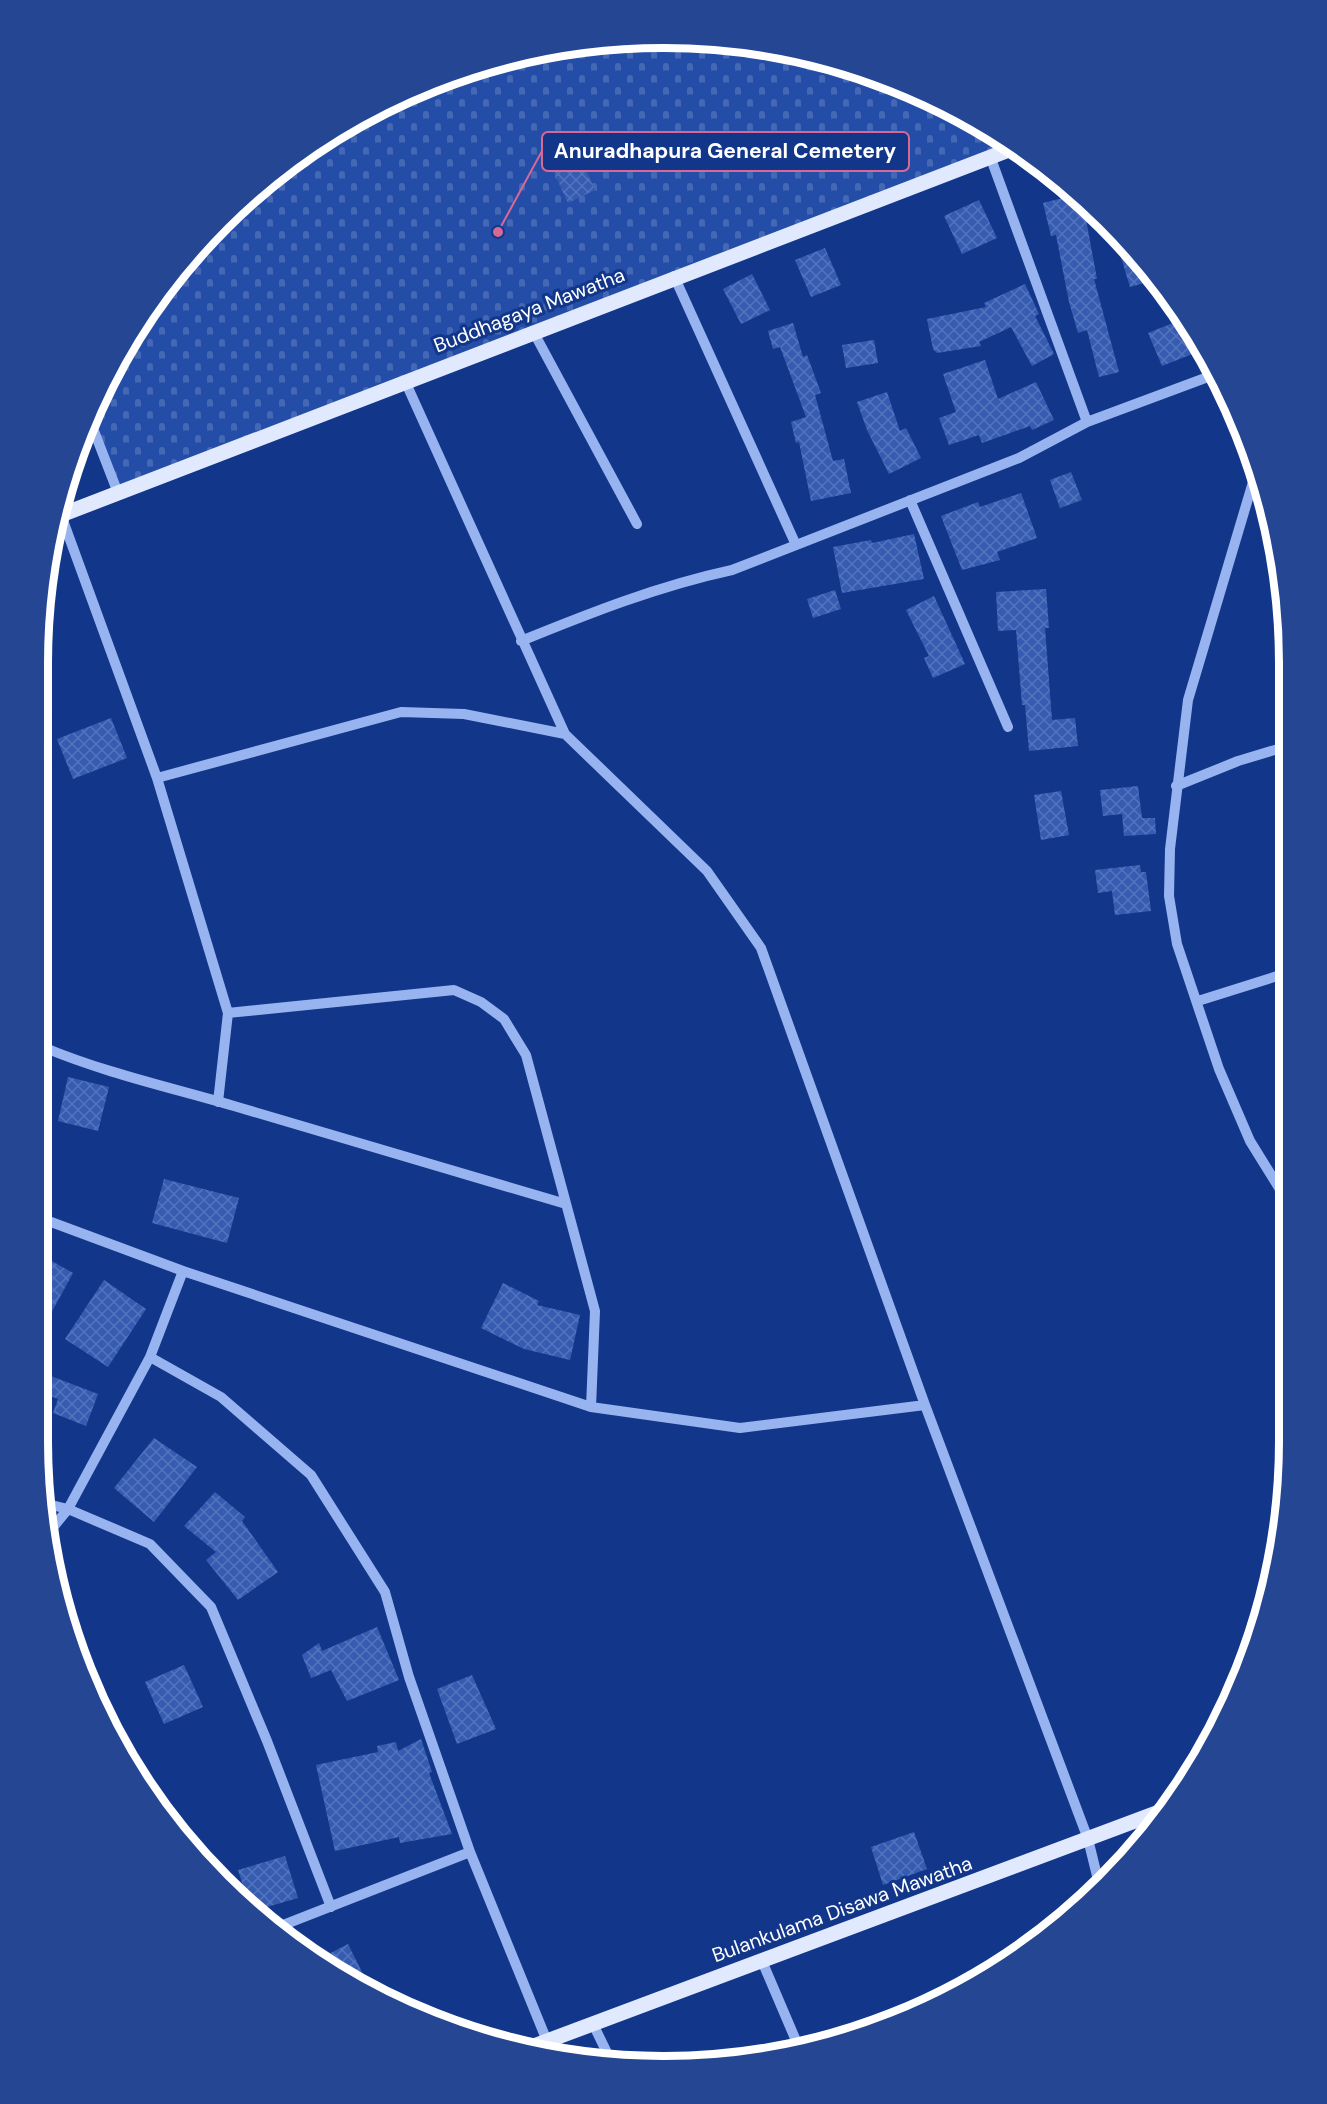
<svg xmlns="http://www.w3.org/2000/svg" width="1327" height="2104" font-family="'DM Sans',sans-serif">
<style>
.cemetery{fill:url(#cemetery-stones)}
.building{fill:url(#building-cross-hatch)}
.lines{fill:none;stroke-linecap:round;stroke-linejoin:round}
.minor{stroke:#98b4f0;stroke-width:10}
.major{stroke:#e1e9ff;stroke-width:15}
.labels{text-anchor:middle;stroke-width:6;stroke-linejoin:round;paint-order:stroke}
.street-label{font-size:20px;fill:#fff;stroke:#123689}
.rim{fill:none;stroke:#fff;stroke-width:8}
.leader{fill:none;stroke:#d76994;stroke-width:2}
.callout-dot{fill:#d76994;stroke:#123689;stroke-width:2}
.callout{fill:#123689;stroke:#d76994;stroke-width:2}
.callout-label{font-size:21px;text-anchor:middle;font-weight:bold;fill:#fff}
</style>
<defs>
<pattern id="cemetery-stones" width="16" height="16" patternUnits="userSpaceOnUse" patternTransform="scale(1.5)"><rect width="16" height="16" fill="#244da8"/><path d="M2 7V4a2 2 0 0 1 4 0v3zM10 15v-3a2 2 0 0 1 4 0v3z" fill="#4568b5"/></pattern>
<pattern id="building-cross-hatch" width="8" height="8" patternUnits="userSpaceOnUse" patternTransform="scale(1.5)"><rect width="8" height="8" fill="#365cb1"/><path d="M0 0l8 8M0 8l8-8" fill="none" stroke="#5474bd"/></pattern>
</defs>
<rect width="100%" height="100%" fill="#123689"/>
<path class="cemetery" d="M705,39L826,59L941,102L1014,148L118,493L89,418L167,282L251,193L351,121L463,71L582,43Z"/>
<path class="building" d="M573,142L595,190L568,203L546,155Z
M1074,195L1083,203L1097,279H1094L1119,372L1099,377L1087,330L1078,333L1069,302L1056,235L1051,236L1043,203Z
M979,200L997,238L962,254L944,216Z
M825,248L841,285L811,297L795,260Z
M1133,250L1155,280L1130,287L1120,254Z
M752,274L770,310L741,324L723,289Z
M1025,284L1039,314L1035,316L1054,354L1032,366L1011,327L979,342L981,346L937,353L933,349L927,319L986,307L984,303Z
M1183,319L1205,349L1162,366L1148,333Z
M793,323L803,357L807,355L821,393L815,395L833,461L844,459L851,493L811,501L799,442L796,443L791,422L806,417L780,347L773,349L768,331Z
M874,340L878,363L846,368L842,345Z
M985,360L998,399L1036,382L1054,420L1032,430L1030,426L982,443L979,435L949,445L939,418L956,412L943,374Z
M887,392L900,431L906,428L921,458L889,474L867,430L857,402Z
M1071,472L1082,500L1060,508L1050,480Z
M1021,493L1037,538L997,552L1000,560L962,570L941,516L978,502L980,507Z
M914,534L924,579L842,593L833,547L871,540L872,543Z
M1046,589L1049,628H1045L1052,720L1075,718L1078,746L1029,751L1025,705H1022L1016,630L998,631L996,592Z
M835,590L841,609L813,618L807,599Z
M934,596L965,664L933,678L924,658L929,656L906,610Z
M111,718L127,758L73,779L57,739Z
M1138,786L1142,818H1155L1156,834L1124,836L1122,814L1103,816L1100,790Z
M1061,791L1069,835L1041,840L1034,795Z
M1140,865L1141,872H1146L1151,911L1115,915L1112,891L1098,893L1095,870Z
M68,1077L109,1087L98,1131L58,1121Z
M164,1179L239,1198L227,1243L152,1223Z
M43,1256L73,1273L43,1328Z
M104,1280L146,1309L108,1367L65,1339Z
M503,1283L539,1301L537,1305L580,1315L570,1360L524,1349L481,1328Z
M43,1373L98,1394L86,1426L53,1413L58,1399L43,1393Z
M154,1438L197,1467L154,1522L114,1488Z
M215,1492L245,1517L242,1521L278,1572L238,1600L206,1560L216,1552L184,1526Z
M377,1627L399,1680L347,1701L331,1670L311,1678L302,1655L319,1643L322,1651Z
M184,1665L203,1707L164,1724L145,1682Z
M472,1675L496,1729L457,1744L437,1689Z
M421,1739L432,1772L429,1773L452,1834L400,1843L399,1837L335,1851L316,1765L378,1752L377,1746L396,1742L398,1751Z
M914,1832L927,1869L883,1885L871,1847Z
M285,1856L298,1898L253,1911L250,1908L238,1870Z
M348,1944L365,1978L353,1984L317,1960Z"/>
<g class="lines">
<path class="minor" d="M990,156L1087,422
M674,276L796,545
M533,331L637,524
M405,381L565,734L707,871L761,948L925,1405L1088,1839L1100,1888
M89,418L118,493
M1256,472L1188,700L1170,849L1169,896L1177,944L1219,1069L1250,1141L1286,1199
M910,500L1008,727
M61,515L157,778L228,1013L218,1102
M521,641C590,613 658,586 732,570L1019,458L1087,422L1216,374
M157,778L401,712L464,714L565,734
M1176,786L1238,761L1288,746
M1198,1001L1287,973
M228,1013L454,990L481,1002L504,1019L526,1055L595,1311L591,1407
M43,1047C105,1073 169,1087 234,1106C345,1139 455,1171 566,1204
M43,1219L183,1271L591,1407L740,1428L925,1405
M150,1357L221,1397L311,1475L385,1592L409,1677L470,1852L547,2041
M43,1503L68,1509L150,1544L211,1607L267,1741L331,1907
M46,1536L68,1509L150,1357L183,1271
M273,1929L470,1852
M762,1961L800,2050
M593,2024L612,2063"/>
<path class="major" d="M61,515L1014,148
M531,2047L1167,1809"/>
</g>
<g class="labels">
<g class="street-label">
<text transform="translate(529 310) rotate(-21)" y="7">Buddhagaya Mawatha</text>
<text transform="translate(842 1909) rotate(-20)" y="7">Bulankulama Disawa Mawatha</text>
</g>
</g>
<path d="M0 0H1327V2104H0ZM663 48H664A615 615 0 0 1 1279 663V1441A615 615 0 0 1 664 2056H663A615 615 0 0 1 48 1441V663A615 615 0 0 1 663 48Z" fill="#254692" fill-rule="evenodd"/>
<path class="rim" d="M663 48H664A615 615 0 0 1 1279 663V1441A615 615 0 0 1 664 2056H663A615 615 0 0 1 48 1441V663A615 615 0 0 1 663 48Z"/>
<path class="leader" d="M498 232L542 151"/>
<circle class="callout-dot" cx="498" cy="232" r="6"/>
<rect class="callout" x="542" y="132" width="367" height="39" rx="6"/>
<g class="callout-label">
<text x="725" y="158">Anuradhapura General Cemetery</text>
</g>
</svg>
